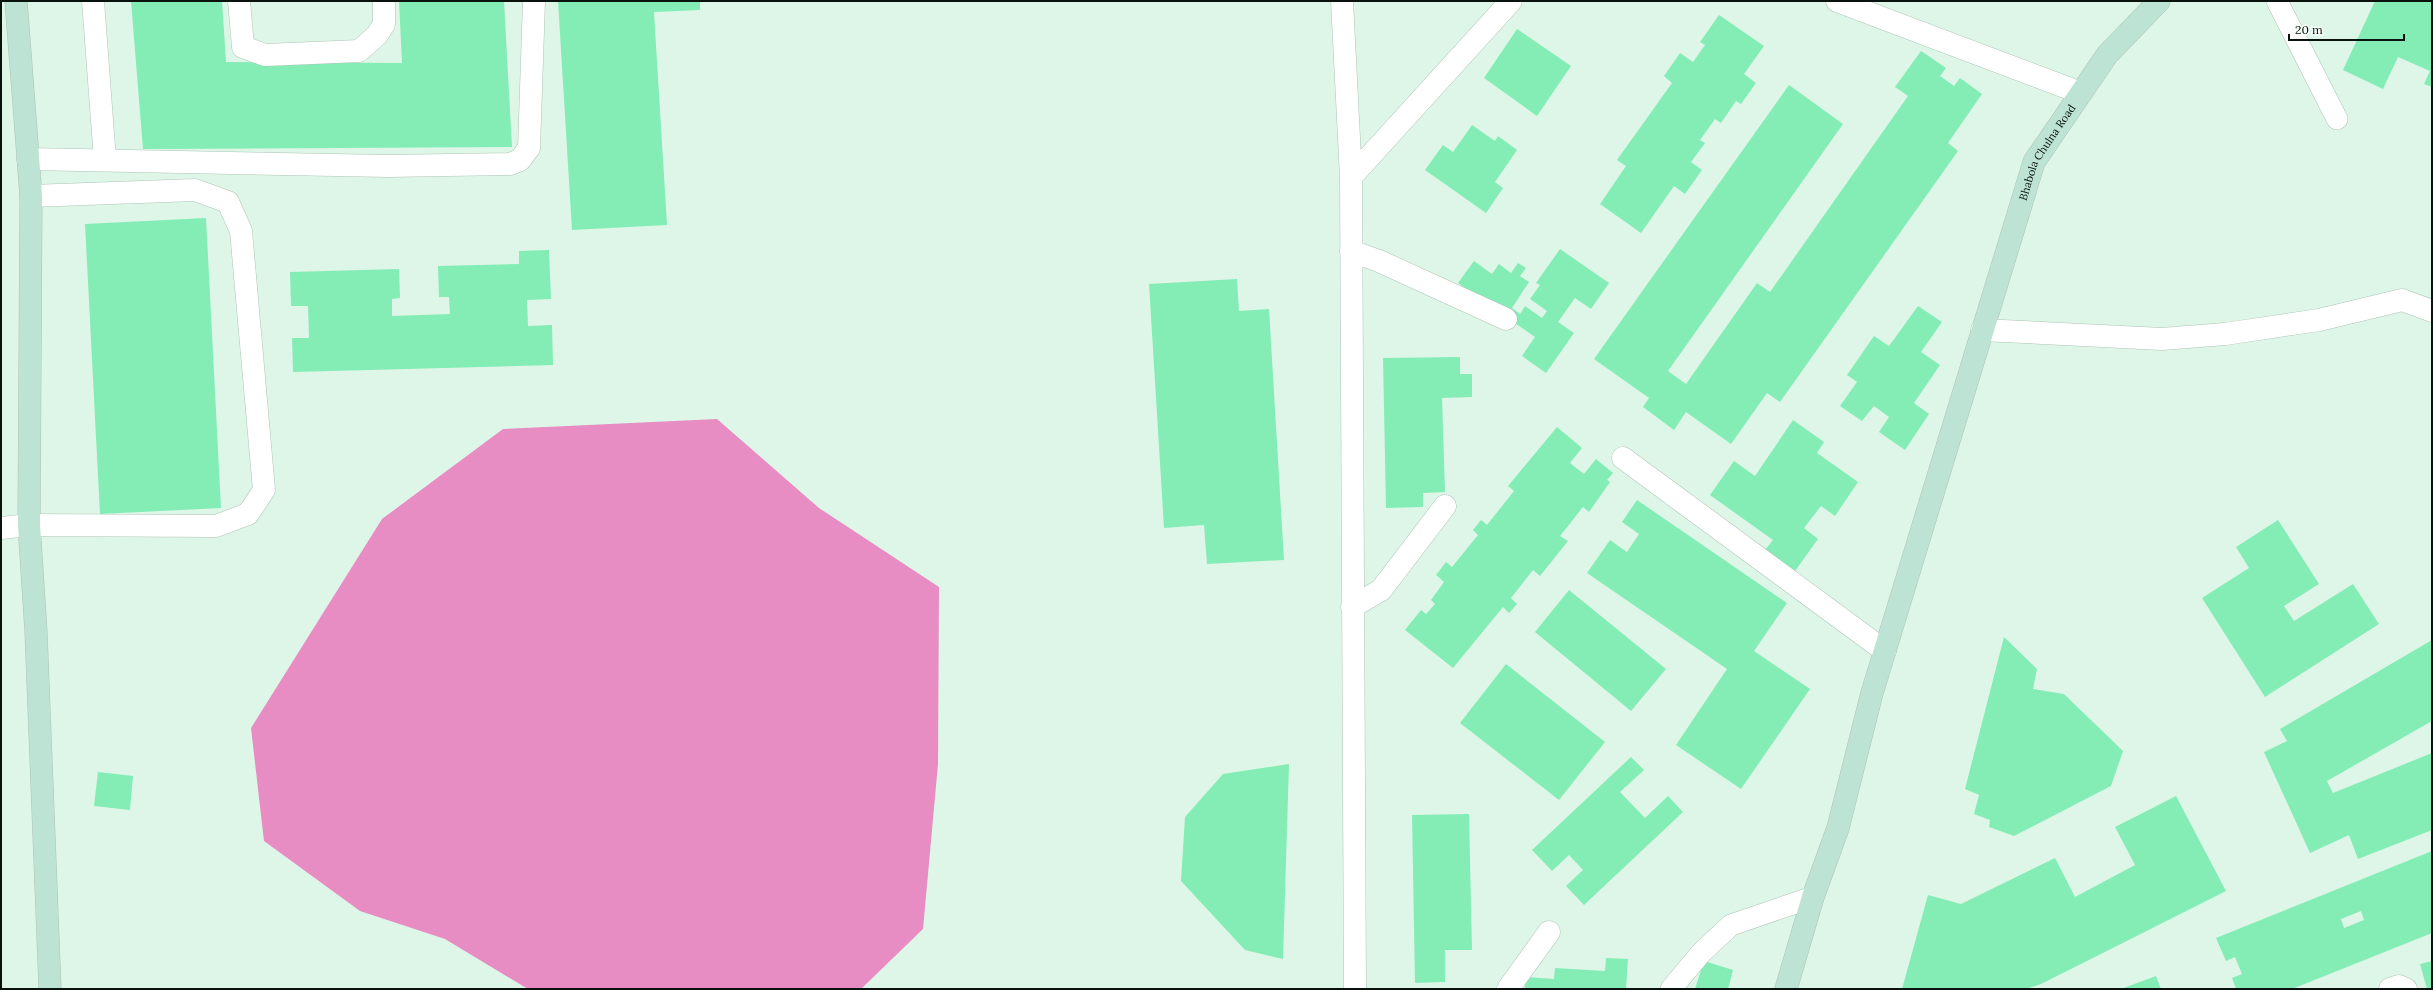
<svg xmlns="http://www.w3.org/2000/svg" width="2433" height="990" font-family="Lora,serif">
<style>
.water{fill:#e78dc4}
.building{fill:#83edb5;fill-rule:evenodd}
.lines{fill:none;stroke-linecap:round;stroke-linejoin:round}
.lane-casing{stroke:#aec4b7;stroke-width:22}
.street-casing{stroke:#aec4b7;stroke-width:23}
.secondary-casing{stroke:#aec4b7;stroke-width:23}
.lane{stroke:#fff;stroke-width:21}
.street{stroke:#fff;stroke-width:22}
.secondary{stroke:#bce3d3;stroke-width:22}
.labels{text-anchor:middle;stroke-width:3;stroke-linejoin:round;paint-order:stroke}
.street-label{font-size:11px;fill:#0a120d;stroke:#f6fff9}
</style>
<rect width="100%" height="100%" fill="#def6e7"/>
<path class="water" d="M717,419L819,508L939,587L938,764L923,929L861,989H528L445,939L360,911L264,841L251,728L382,519L503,429Z"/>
<path class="building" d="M131,1H222L226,62L402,63L399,1H504L512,147L143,149Z
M558,1H700V10L654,12L667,225L572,230Z
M2375,1H2432V87L2424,84L2430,71L2398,57L2383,89L2343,70Z
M1719,15L1764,46L1744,74L1756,83L1741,104L1736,101L1721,123L1715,119L1700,140L1705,143L1691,162L1702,170L1685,194L1674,186L1641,233L1600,204L1626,166L1617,160L1672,83L1664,76L1680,53L1693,62L1705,45L1700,42Z
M1517,29L1571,66L1537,116L1484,78Z
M1921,51L1946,68L1940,76L1954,86L1960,78L1982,94L1948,143L1958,151L1780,402L1767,393L1731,444L1686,412L1674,430L1643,407L1649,398L1594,359L1789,85L1843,124L1668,371L1686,384L1757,283L1770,292L1908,96L1895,87Z
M1472,125L1495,141L1498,136L1517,150L1495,182L1503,188L1486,213L1425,170L1443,145L1453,152Z
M206,218L221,508L100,514L85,224Z
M1560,249L1609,283L1591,309L1575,298L1558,322L1574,333L1546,373L1522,356L1535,337L1458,283L1474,261L1492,274L1499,264L1511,273L1518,263L1526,268L1520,276L1529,282L1512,308L1520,314L1525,306L1542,318L1547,311L1530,299L1540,285L1536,283Z
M549,250L551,299L527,300L528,326L552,325L553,365L293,372L292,338H309L308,306H291L290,272L399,269L400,298L392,299V316L450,314L449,297H439L438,266L519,264V251Z
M1237,279L1239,311L1269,309L1284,560L1207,564L1204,525L1164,528L1149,284Z
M1918,306L1942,322L1921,352L1940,365L1914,403L1929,414L1905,450L1879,432L1889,417L1874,406L1862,421L1840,406L1857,382L1847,375L1874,336L1889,346Z
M1460,357V374H1472V397L1442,398L1445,492L1423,493V507L1386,508L1383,358Z
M1793,420L1824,442L1817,453L1858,482L1835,516L1821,506L1804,528L1818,539L1795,571L1765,550L1773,540L1710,495L1734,461L1755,476Z
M1557,427L1582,448L1570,463L1584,474L1596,459L1613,473L1607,480L1610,482L1589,512L1583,507L1560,536L1568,541L1540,576L1533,570L1511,598L1517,604L1509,613L1503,607L1453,668L1405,630L1421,610L1426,614L1435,604L1431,600L1444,582L1436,575L1446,562L1452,567L1478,535L1473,530L1481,520L1487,525L1514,491L1508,486Z
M1637,500L1787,603L1754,651L1810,689L1741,789L1676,745L1727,669L1587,573L1610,540L1627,552L1639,534L1622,522Z
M2278,520L2319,584L2284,606L2294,621L2353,584L2379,624L2265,697L2202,598L2249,568L2236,547Z
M1569,590L1666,669L1631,711L1535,632Z
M2004,637L2037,669L2033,689L2064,694L2123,751L2111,786L2014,836L1989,827L1990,820L1974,814L1979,795L1965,789Z
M2432,640V721L2327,781L2333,793L2432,753V830L2358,859L2349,835L2310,853L2264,752L2287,741L2280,729Z
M1506,664L1605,742L1559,800L1460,723Z
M1631,757L1644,770L1620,792L1645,818L1668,796L1683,812L1584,905L1566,886L1583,870L1569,855L1552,871L1532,850Z
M1289,764L1283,959L1245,950L1181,881L1185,817L1223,774Z
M98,772L133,776L130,810L94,806Z
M2176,796L2226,891L2041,984L2026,989H1902L1928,895L1961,904L2055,858L2075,897L2135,865L2115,827Z
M1469,814L1472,950H1445V982L1415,983L1412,815Z
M2432,851V933L2292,989H2236L2232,978L2242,974L2235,957L2226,961L2216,938ZM2361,911L2364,920L2344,928L2341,919Z
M1606,958L1628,959L1626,989H1525V977L1554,979L1555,968L1605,971Z
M1704,961L1733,970L1728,989H1695Z
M2432,961V989H2427L2420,964Z
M2156,976L2161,989H2121Z"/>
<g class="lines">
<g class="lane-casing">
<path id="lane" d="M2277,1L2337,119
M1671,989L1701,953L1731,925L1813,897"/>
</g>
<g class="street-casing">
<path id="street" d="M93,1L105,160
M239,1L243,47L265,55L359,51L377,35L384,24V1
M1342,1L1351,177L1355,989
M1837,1L2081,93
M28,159L388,166L510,164L520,160L529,148L534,1
M1351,177L1511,1
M1351,251L1379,261L1506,319
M1982,330L2162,339L2225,334L2319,320L2402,300L2432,311
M1623,458L1885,651
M1,528L29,525L216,526L248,514L264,490L241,231L228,202L195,190L31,196
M1352,607L1381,590L1445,506
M1508,989L1549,932
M2390,989L2399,986L2406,989"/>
</g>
<g class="secondary-casing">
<g id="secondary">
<path d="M16,1L31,196L29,525L36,632L50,989"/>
<path id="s1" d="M1786,989L1813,897L1838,828L1872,693L2034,162L2107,55L2159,1"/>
</g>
</g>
<use href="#lane" class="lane"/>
<use href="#street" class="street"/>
<use href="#secondary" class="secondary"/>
</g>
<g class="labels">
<g class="street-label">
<text dy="4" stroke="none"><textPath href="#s1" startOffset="878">Bhabola Chulna Road</textPath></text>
</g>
</g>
<rect width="2433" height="990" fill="none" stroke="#0a120d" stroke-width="4"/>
<path d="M2289 34v6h115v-6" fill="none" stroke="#0a120d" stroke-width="2"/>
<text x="2295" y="34" font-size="12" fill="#0a120d" stroke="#f6fff9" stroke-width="3" paint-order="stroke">20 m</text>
</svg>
